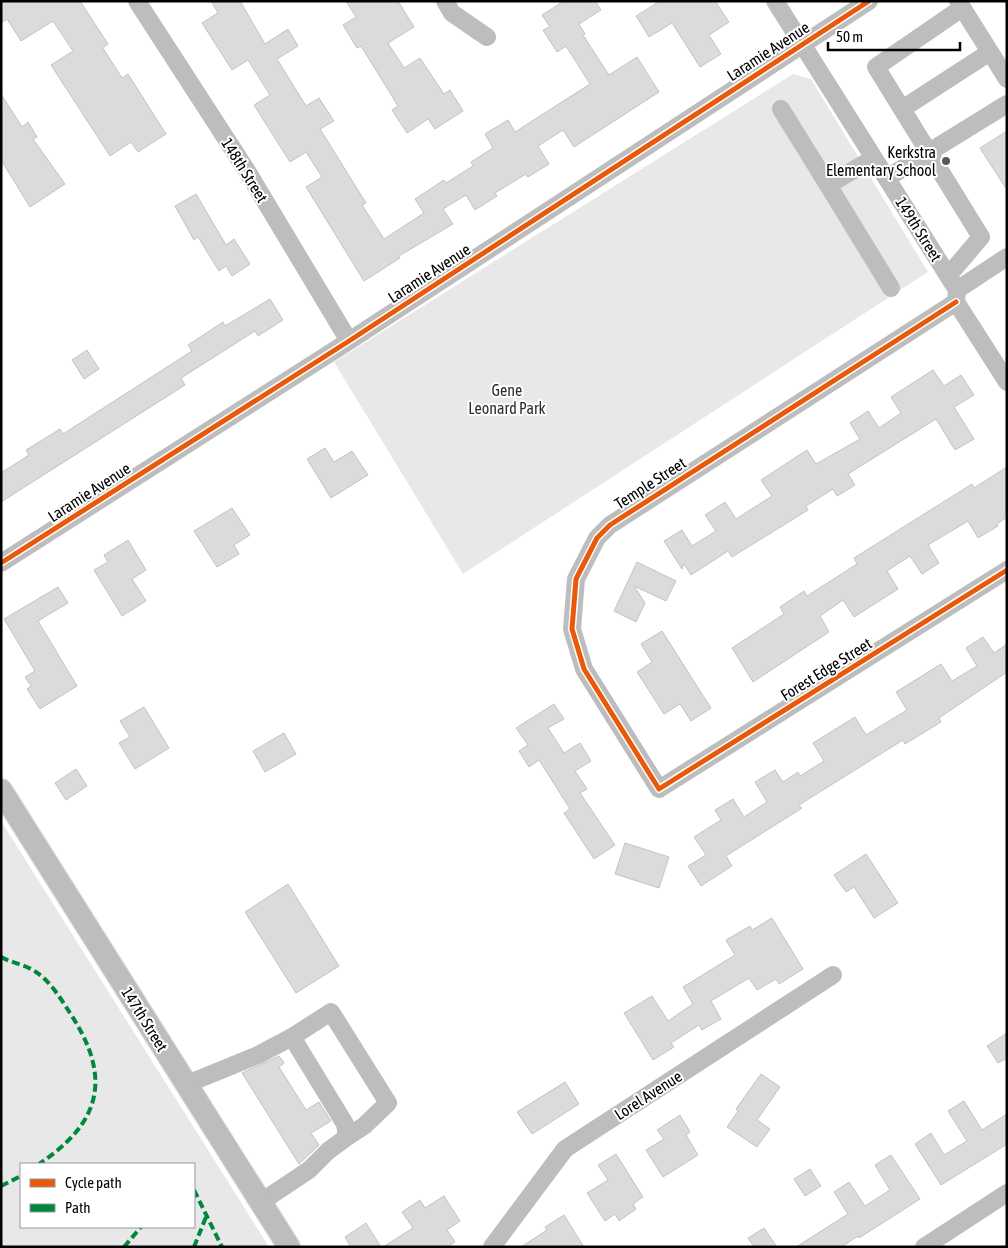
<svg xmlns="http://www.w3.org/2000/svg" width="1008" height="1248" font-family="'Asap Condensed',sans-serif">
<style>
.green{fill:#e8e8e8;fill-rule:evenodd}
.building{fill:#dbdbdb;stroke:#c3c3c3}
.lines{fill:none;stroke-linecap:round;stroke-linejoin:round}
.major-casing{stroke:#dbdbdb;stroke-width:24}
.minor{stroke:#bdbdbd;stroke-width:18}
.major{stroke:#bdbdbd;stroke-width:22}
.quiet{stroke:#00873e;stroke-width:4;stroke-dasharray:8 4;stroke-linecap:butt}
.cycleway-casing{stroke:#fff;stroke-width:8}
.cycleway{stroke:#e8590c;stroke-width:5}
.poi-dot{fill:#595959;stroke:#fff;stroke-width:2}
.labels{text-anchor:middle;stroke-width:4;stroke-linejoin:round;paint-order:stroke}
.street-label{font-size:16px;fill:#000;stroke:#fff}
.poi-label{font-size:16px;fill:#000;stroke:#fff;text-anchor:end}
.park-label{font-size:16px;fill:#2c2c2c;stroke:#fff}
</style>
<rect width="100%" height="100%" fill="#fff"/>
<path class="green" d="M793,74L811,79L928,272L463,574L334,362Z
M1,821L269,1247H1ZM21,1164H194V1227H21Z"/>
<path class="building" d="M1,1H80L108,44L103,48L122,78L128,74L166,134L138,152L131,142L110,156L51,65L73,51L53,21L21,41L7,19L1,23Z
M211,1H240L265,44L288,29L298,46L277,59L306,106L319,98L334,121L320,129L366,203L362,205L384,239L424,213L415,199L444,180L446,183L473,166L471,162L493,148L485,134L508,120L515,132L590,84L566,46L557,52L543,30L550,27L542,15L564,1H595L601,10L579,24L585,34L583,35L609,75L637,57L659,92L574,147L563,130L538,146L549,164L528,177L526,174L495,193L497,196L475,210L466,195L443,209L453,224L399,256L400,258L364,281L306,187L322,177L306,152L290,162L254,105L270,95L248,60L232,70L202,23L218,13Z
M346,1H398L414,27L388,43L404,68L420,58L444,94L450,90L463,111L435,129L428,119L407,133L392,110L398,106L361,46L357,48L343,25L356,17Z
M660,1H715L729,22L709,35L721,54L700,67L672,23L649,37L636,16Z
M1,94L22,127L28,122L37,137L33,139L65,184L30,207L1,160Z
M1007,131V190L980,148Z
M196,194L226,245L234,239L250,264L232,276L226,266L219,271L198,237L194,240L175,206Z
M270,299L283,320L258,336L255,331L181,378L185,385L1,502V473L29,455L26,450L60,429L63,434L192,351L188,345L223,322L225,326Z
M87,350L99,369L84,379L72,360Z
M933,370L944,386L961,375L974,395L954,407L974,439L955,450L936,419L848,474L855,485L837,496L833,489L806,506L808,510L732,557L728,551L691,575L684,564L682,569L664,541L682,530L692,546L716,531L705,515L725,502L736,519L772,496L761,480L807,450L816,464L860,439L850,423L868,411L879,428L901,413L891,397Z
M325,448L334,462L352,451L368,475L331,498L307,459Z
M1007,467V517L997,524L998,526L978,538L968,521L928,545L939,563L922,574L910,556L887,571L898,589L854,617L843,600L820,616L829,632L753,682L732,648L784,614L780,607L804,591L807,596L857,564L854,558L972,484L974,488Z
M232,508L250,535L234,545L239,554L217,567L194,531Z
M128,540L146,570L132,579L146,601L122,616L94,570L108,562L104,555Z
M637,562L676,581L666,601L634,586L645,603L636,622L614,611Z
M58,587L68,603L38,621L77,686L40,709L27,689L31,686L25,677L35,671L4,619Z
M662,631L711,708L691,721L680,704L664,714L637,672L652,662L641,644Z
M983,637L994,653L1007,644V672L939,718L941,722L905,744L903,740L799,805L802,808L726,856L732,866L701,886L688,866L706,855L694,837L721,820L715,810L733,799L744,817L767,802L755,782L775,770L783,782L798,772L800,776L824,761L813,743L855,717L866,735L907,710L896,692L941,664L952,681L977,666L966,648Z
M554,704L564,719L548,728L564,753L580,743L591,761L575,771L587,789L580,793L615,845L594,859L564,813L570,809L539,760L529,767L519,751L528,745L516,728Z
M144,707L169,748L135,769L119,743L130,737L120,721Z
M284,733L296,754L265,772L253,751Z
M76,769L87,786L66,800L55,783Z
M625,843L669,857L659,888L615,874Z
M866,854L898,903L874,918L854,887L846,892L834,875Z
M288,884L339,966L296,993L245,912Z
M772,918L803,969L779,984L776,979L757,990L749,978L711,1001L721,1019L702,1030L699,1025L671,1043L674,1047L653,1060L624,1013L652,996L668,1021L693,1004L683,987L735,955L726,940L750,926L752,930Z
M1007,1033V1058L998,1063L987,1046Z
M279,1056L284,1063L279,1067L306,1110L319,1102L331,1121L311,1133L319,1145L299,1164L242,1073Z
M761,1074L780,1087L757,1120L770,1129L757,1147L727,1127L738,1111L736,1109Z
M565,1082L579,1104L532,1134L517,1112Z
M964,1101L982,1130L1007,1114V1144L941,1185L915,1144L931,1133L944,1155L967,1141L948,1111Z
M680,1115L690,1132L686,1135L698,1155L663,1177L646,1150L664,1139L657,1130Z
M616,1154L643,1197L633,1204L636,1209L619,1221L615,1214L605,1221L587,1193L608,1180L598,1165Z
M891,1155L920,1199L859,1238L858,1236L841,1247H796L848,1214L834,1192L849,1182L865,1206L890,1190L875,1165Z
M810,1169L821,1186L805,1196L794,1179Z
M444,1196L460,1221L447,1230L455,1242L447,1247H383L413,1228L402,1212L420,1200L425,1208Z
M564,1215L584,1247H521L547,1230L545,1227Z
M366,1223L381,1247H351L345,1237Z
M764,1228L777,1247H754L748,1238Z"/>
<g class="lines">
<g class="major-casing">
<path id="major" d="M1,790L289,1247"/>
</g>
<path class="minor" d="M137,1L247,171L349,341
M445,1L452,13L487,37
M775,1L957,290L956,302L1007,382
M958,1L1007,79
M781,109L828,185L874,158
M902,109L990,52
M887,178L1007,104
M828,185L891,288
M948,276L981,237L876,67L962,8
M957,290L1007,257
M956,302L610,525L597,538L576,579L572,629L584,669L659,789L1007,570
M1,563L349,341L869,1
M292,1037L331,1012L388,1103L364,1126L347,1137
M187,1084L258,1055L292,1037L345,1124L347,1137L328,1151L309,1170L261,1202
M492,1247L565,1149L833,975
M924,1247L1007,1193"/>
<use href="#major" class="major"/>
<path class="quiet" d="M1,957C12,963 26,965 36,972C50,981 61,999 70,1013C112,1077 102,1122 39,1164
M1,1186L21,1176
M194,1190L222,1247
M124,1247L141,1227
M194,1247L206,1217"/>
<g class="cycleway-casing">
<path id="cycleway" d="M956,302L610,525L597,538L576,579L572,629L584,669L659,789L1007,570
M1,563L349,341L869,1"/>
</g>
<use href="#cycleway" class="cycleway"/>
</g>
<circle class="poi-dot" cx="946" cy="161" r="5"/>
<g class="labels">
<g class="street-label">
<text transform="translate(768 51) rotate(-33)" y="6">Laramie Avenue</text>
<text transform="translate(245 170) rotate(58)" y="6">148th Street</text>
<text transform="translate(919 229) rotate(58)" y="6">149th Street</text>
<text transform="translate(429 273) rotate(-33)" y="6">Laramie Avenue</text>
<text transform="translate(650 483) rotate(-33)" y="6">Temple Street</text>
<text transform="translate(89 492) rotate(-33)" y="6">Laramie Avenue</text>
<text transform="translate(826 669) rotate(-32)" y="6">Forest Edge Street</text>
<text transform="translate(145 1019) rotate(58)" y="6">147th Street</text>
<text transform="translate(648 1095) rotate(-33)" y="6">Lorel Avenue</text>
</g>
<g class="poi-label">
<text x="936" y="158">Kerkstra<tspan x="936" dy="18">Elementary School</tspan></text>
</g>
<g class="park-label">
<text x="507" y="396">Gene<tspan x="507" dy="18">Leonard Park</tspan></text>
</g>
</g>
<rect width="1008" height="1248" fill="none" stroke="#000000" stroke-width="5"/>
<rect x="20" y="1163" width="175" height="65" fill="#ffffff" stroke="#999999"/>
<rect x="30" y="1179" width="25" height="8" fill="#e8590c" stroke="#999999"/>
<text x="65" y="1188" font-size="15" fill="#000000">Cycle path</text>
<rect x="30" y="1204" width="25" height="8" fill="#00873e" stroke="#999999"/>
<text x="65" y="1213" font-size="15" fill="#000000">Path</text>
<path d="M828 42v8h132v-8" fill="none" stroke="#000000" stroke-width="2.5"/>
<text x="836" y="42" font-size="15" fill="#000000" stroke="#ffffff" stroke-width="4" paint-order="stroke">50 m</text>
</svg>
